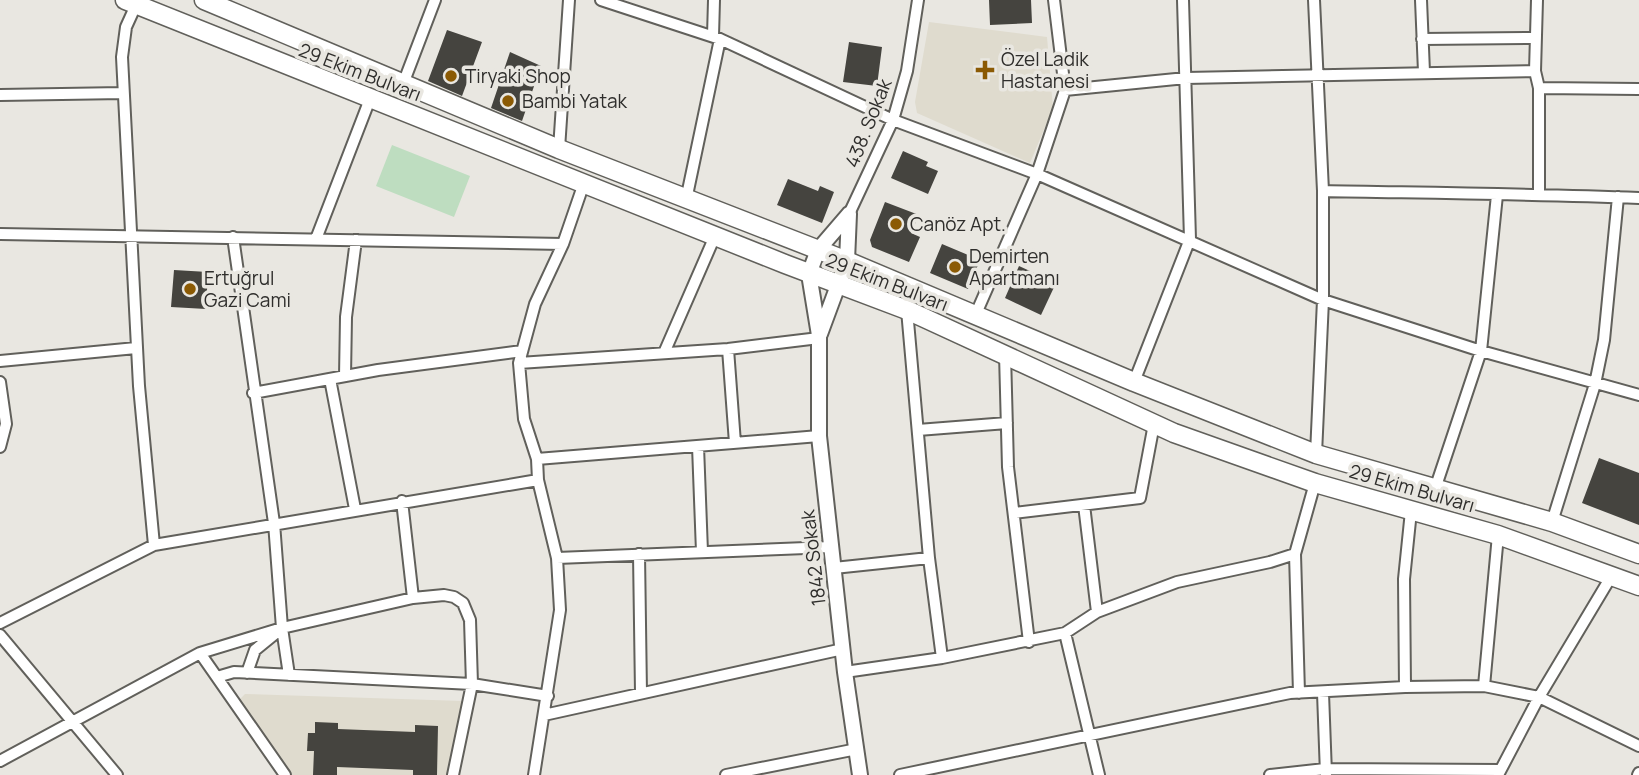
<svg xmlns="http://www.w3.org/2000/svg" width="1639" height="775" font-family="Manrope,sans-serif">
<style>
.built{fill:#dfdbce}
.green{fill:#beddc0}
.building{fill:#45443f}
.lines{fill:none;stroke-linecap:round;stroke-linejoin:round}
.minor-casing{stroke:#61605b;stroke-width:14}
.tertiary-casing{stroke:#61605b;stroke-width:18}
.primary-casing{stroke:#61605b;stroke-width:21}
.minor{stroke:#fff;stroke-width:10}
.tertiary{stroke:#fff;stroke-width:14}
.primary{stroke:#fff;stroke-width:18}
.poi-dot{fill:#8b5a04;stroke:#e9e7e1;stroke-width:2.5}
.labels{text-anchor:middle;stroke-width:7;stroke-linejoin:round;paint-order:stroke}
.poi-label{font-size:19px;fill:#2f2e2c;stroke:#e9e7e1;text-anchor:start}
.street-label{font-size:19px;fill:#2f2e2c;stroke:#e9e7e1}
</style>
<rect width="100%" height="100%" fill="#e9e7e1"/>
<path class="built" d="M929,22L1047,37L1053,108L1030,163L917,113L915,102Z
M245,694L463,701L466,704L448,775H292L240,699Z"/>
<path class="green" d="M392,145L470,176L454,217L376,186Z"/>
<path class="building" d="M989,0H1031L1032,23L990,25Z
M447,30L482,42L462,96L428,81Z
M849,42L882,47L877,86L843,82Z
M510,52L541,66L522,121L491,108Z
M903,151L928,162L926,166L938,171L928,194L891,178Z
M788,179L818,191L820,186L834,192L822,223L777,205Z
M885,202L919,215L911,233L920,237L909,262L872,247L870,240Z
M942,244L980,260L968,289L930,273Z
M1019,266L1056,283L1041,315L1005,298Z
M174,270L208,272L206,309L171,307Z
M1599,458L1639,473V525L1582,503Z
M315,722L338,723V729L415,732V725L438,726L437,775H413V770L337,767V775H313L314,751H307L308,733H315Z"/>
<g class="lines">
<g class="minor-casing">
<path id="minor" d="M601,0L720,39L893,120L1037,174L1323,300L1481,351L1639,395
M1314,0L1323,191V300L1316,454
M1421,0L1424,72
M1537,0L1535,71L1539,88V193
M136,5L126,27L122,57L139,386L154,545
M713,36L714,0
M1422,39L1536,38
M403,84L435,0
M1539,88L1639,89
M1065,90L1186,78L1535,71
M0,95L123,93
M559,149L569,0
M1323,191C1429,193 1534,194 1639,198
M686,200L720,39
M849,214L893,120L907,71L918,0
M0,234L563,244
M316,239L370,99
M907,310L929,558L942,658
M975,316L1037,174L1065,90L1054,0
M728,349L735,443
M664,353L715,236
M1005,354L1008,467L1029,642
M0,361L136,348
M519,363L728,349L819,338
M345,376L346,317L356,240
M330,379L355,509
M0,382L6,424L0,447
M1134,382L1190,239L1183,0
M253,393L378,370L522,351
M918,430L1007,423
M698,446L702,552
M537,459L819,436
M1435,489L1481,351L1497,195
M402,501L413,598
M1084,505L1097,612
M1014,513L1140,498L1154,424
M1552,522L1595,384L1604,340L1618,197
M639,554L641,693
M1295,554L1299,693
M557,558L831,547
M834,568L929,558
M0,623L154,545L538,480
M282,628L289,675
M1065,633L1099,775
M0,635L117,775
M200,653L285,775
M845,672L942,658L1065,633L1097,612L1177,582L1270,562L1295,554L1315,483
M247,673L255,650L282,628L413,598L444,595L454,597L463,603L470,620L472,684L453,775
M217,677L234,672L472,684L548,696
M1484,686L1498,535
M1405,687L1404,579L1411,511
M1323,693L1326,774
M544,715L843,649
M0,761L200,653L282,628L274,523L233,237
M534,775L560,610L557,558L538,480L537,459L524,419L519,363L535,304L563,244L584,183
M726,775L857,749
M900,775L1290,693L1405,687L1484,686L1539,697L1639,746
M1270,775L1325,769L1500,770
M1498,775L1539,697L1612,575
M1638,775L1639,773"/>
</g>
<g class="tertiary-casing">
<path id="tertiary" d="M849,214L818,250L809,274L819,335V436L845,672L860,775
M820,334L847,261L849,214"/>
</g>
<g class="primary-casing">
<path id="primary" d="M125,0L785,264L907,310L1174,433L1315,483L1498,535L1639,586
M204,0L559,149L847,261L1134,382L1316,454L1552,522L1639,554"/>
</g>
<use href="#minor" class="minor"/>
<use href="#tertiary" class="tertiary"/>
<use href="#primary" class="primary"/>
</g>
<g class="poi-dot">
<path d="M981.5 59.5h7v7h7v7h-7v7h-7v-7h-7v-7h7z"/>
<circle cx="451" cy="76" r="7"/>
<circle cx="508" cy="101" r="7"/>
<circle cx="896" cy="224" r="7"/>
<circle cx="955" cy="267" r="7"/>
<circle cx="190" cy="289" r="7"/>
</g>
<g class="labels">
<g class="poi-label">
<text x="1001" y="66">Özel Ladik<tspan x="1001" dy="22">Hastanesi</tspan></text>
<text x="465" y="83">Tiryaki Shop</text>
<text x="522" y="108">Bambi Yatak</text>
<text x="910" y="231">Canöz Apt.</text>
<text x="969" y="263">Demirten<tspan x="969" dy="22">Apartmanı</tspan></text>
<text x="204" y="285">Ertuğrul<tspan x="204" dy="22">Gazi Cami</tspan></text>
</g>
<g class="street-label">
<text transform="translate(360 72) rotate(21)" y="7">29 Ekim Bulvarı</text>
<text transform="translate(868 123) rotate(-68)" y="7">438. Sokak</text>
<text transform="translate(887 282) rotate(21)" y="7">29 Ekim Bulvarı</text>
<text transform="translate(1412 488) rotate(16)" y="7">29 Ekim Bulvarı</text>
<text transform="translate(813 558) rotate(-97)" y="7">1842 Sokak</text>
</g>
</g>
</svg>
